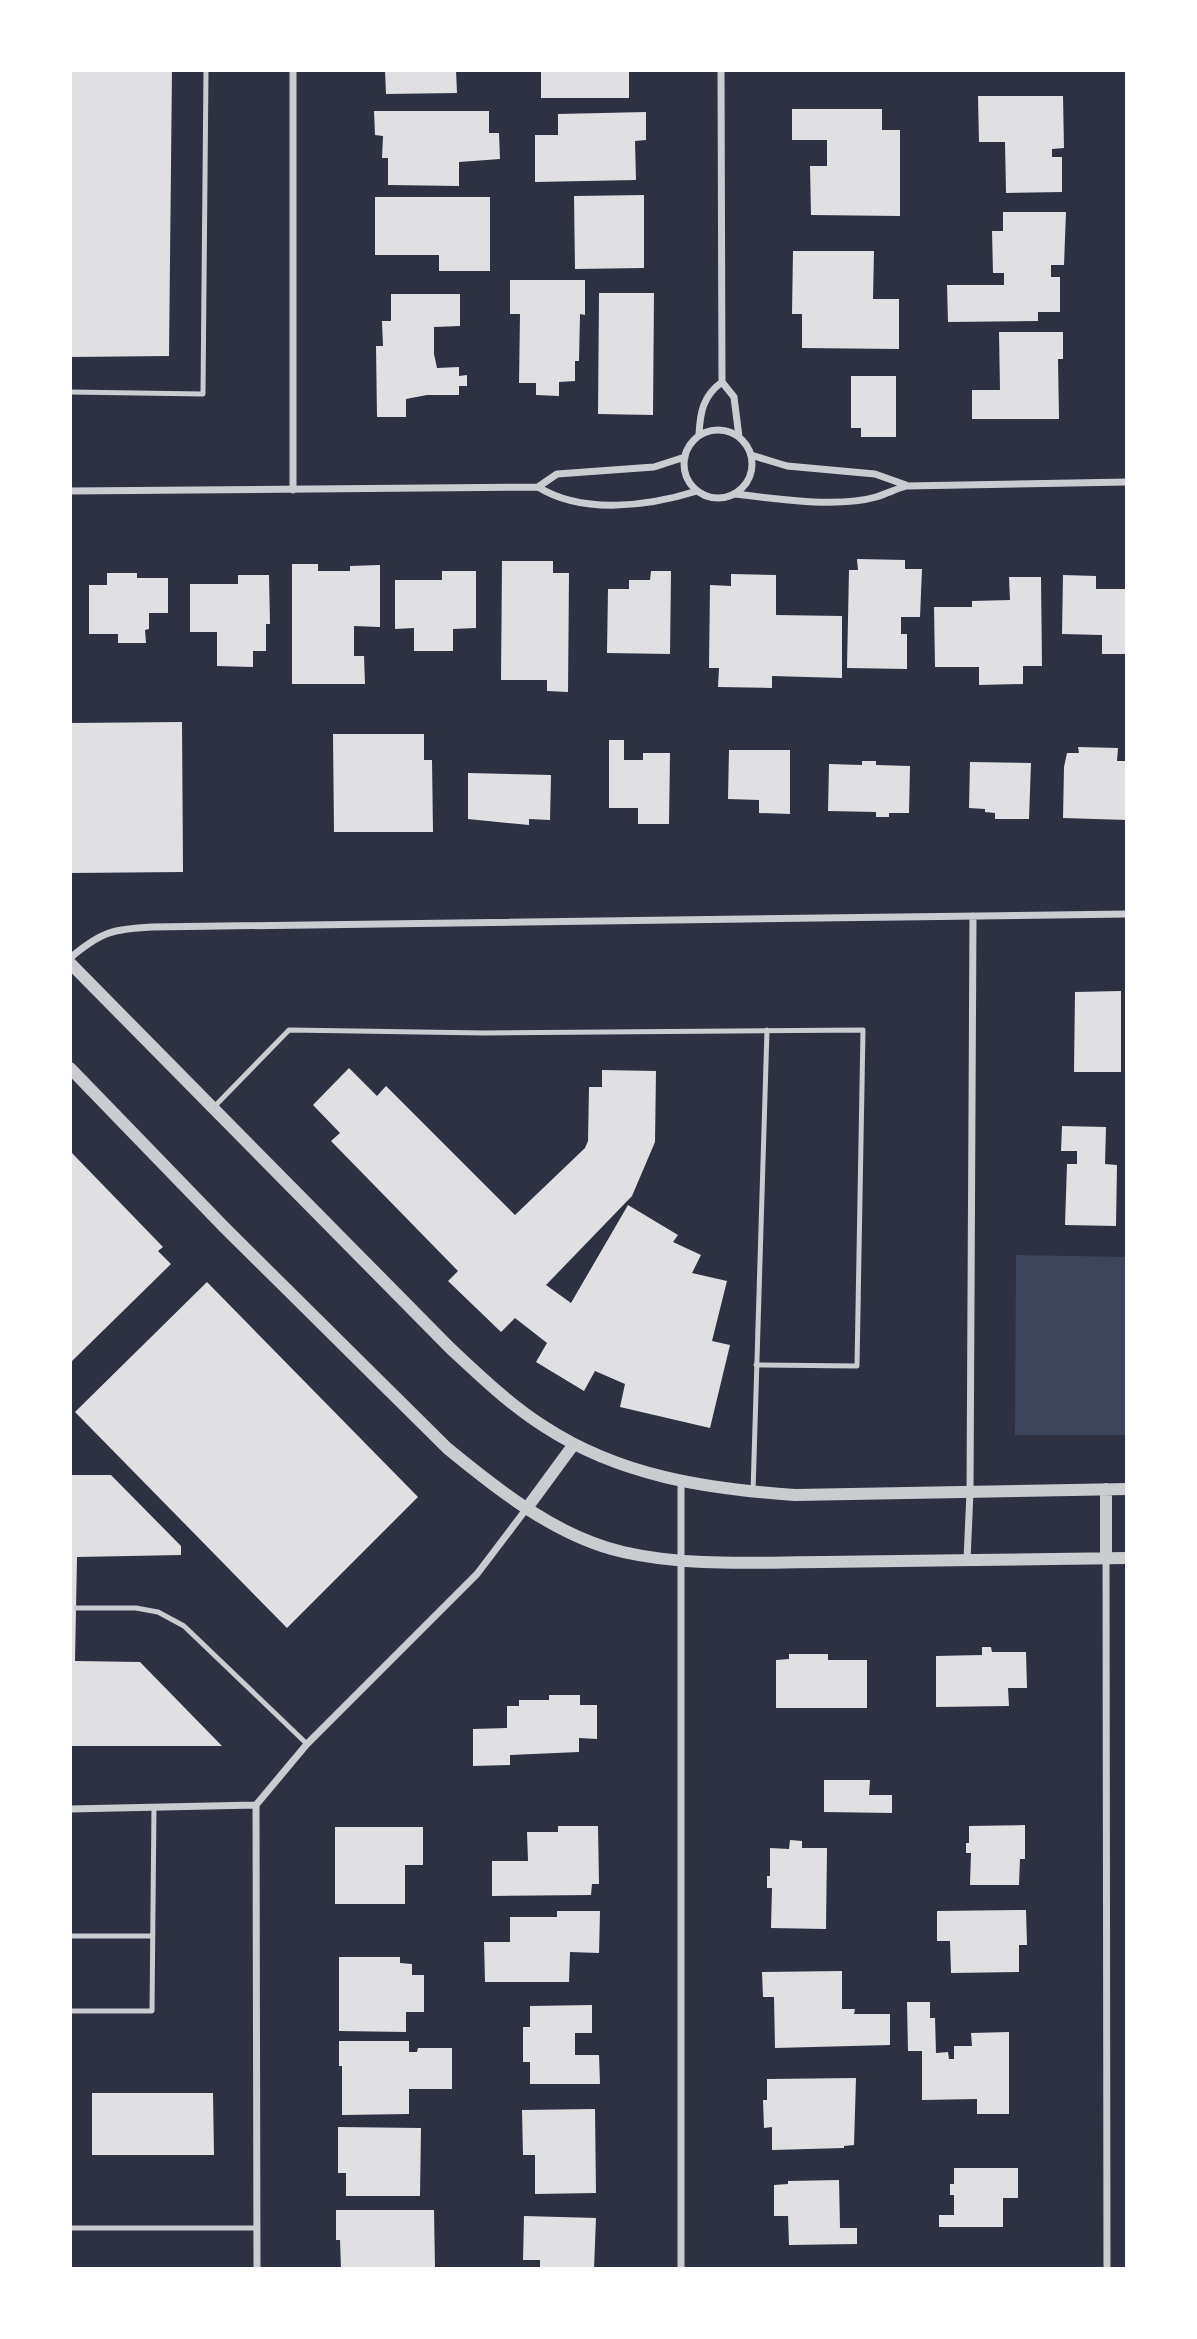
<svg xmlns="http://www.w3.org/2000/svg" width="1197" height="2339" font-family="'Golos Text',sans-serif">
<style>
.green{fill:#3c4559}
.building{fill:#e0e0e3}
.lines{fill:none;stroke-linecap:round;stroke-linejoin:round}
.service{stroke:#caccd0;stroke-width:5}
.minor{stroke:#caccd0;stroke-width:7}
.tertiary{stroke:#caccd0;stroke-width:12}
</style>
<rect width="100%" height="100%" fill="#2d3142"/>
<path class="green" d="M1016,1255L1127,1257V1435H1015Z"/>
<path class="building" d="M70,70H172L169,356L70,357Z
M385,70H456L457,93L386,94Z
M541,70H629V98H541Z
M978,96H1063L1064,148L1052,149V157H1062V192L1006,193L1005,142H979Z
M792,109H882V130H900V216L811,215L810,166H827V140H792Z
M374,111H489V133H499L500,159L459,162V186L388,185V158H382L383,136L375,135Z
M646,112V140L635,141L636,180L535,182V135H558V114Z
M644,195V268L575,269L574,196Z
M375,197H490V271H439V255H375Z
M1003,212H1066L1064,265H1051V277H1060V312H1038V321L948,322L947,285H1004V273H993L992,231H1003Z
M793,251H874L873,299H899V349L802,348V314H792Z
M510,280H585V315L580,314L579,361H575V381L559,382V396L536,395V383H519L520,314H510Z
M599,293H654L653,415L598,414Z
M391,294H460V326L434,327V354L437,368L459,367V376L467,375V386H459V395H427L406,399V417H377L376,346H383L382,321H391Z
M999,332H1063V359H1058L1059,419H972V390H1000Z
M851,376H896V437H861V428H851Z
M857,559L905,560V569H922L920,617H901V634H907V669L847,668L849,570H858Z
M502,561H553V573H569L568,692L547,691V680H501Z
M292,564H318V571H350V566L380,565V627L354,626V656H364L365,684H292Z
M442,571H476V628L453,629V651H414V628L395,629V580H442Z
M651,571H671L670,654L607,653L608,589H629V580H650Z
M107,573H137V578H168V613H149V629L145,630L146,643H118V634H89V585H107Z
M731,574L776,575V615L842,616V678L772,676V688L718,687L719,668H709L710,585L731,586Z
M238,575H269L270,624H266V651H253V667L217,666V632H190V584H238Z
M1063,575L1096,576V589H1127V654H1102V635L1062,634Z
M1009,577H1041L1042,666H1023V684L979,685V667H935L934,607H972V601L1010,600Z
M182,722L183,872L70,873V723Z
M333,734H424V760H432L433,832H334Z
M609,740H624V760H643V753H670L669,824H638V808H609Z
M1078,747L1118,748L1117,761H1127V820L1063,818L1064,767L1067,753H1079Z
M729,750H790V814L759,813V800L728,799Z
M862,761H876V765L910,766L909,813H889V817H876V812L828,811L829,764L862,765Z
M970,762L1031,763L1029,819H995V813L985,812V809L969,808Z
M468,773L551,775L550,820L529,819V825L468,819Z
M1121,991V1072H1074L1075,992Z
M349,1068L377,1096L386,1086L515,1215L585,1148L588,1141L589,1087H602V1070L656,1071L655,1142L632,1196L546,1285L571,1303L628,1205L678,1235L673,1242L701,1255L692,1273L727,1281L712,1341L730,1345L710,1428L620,1407L625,1384L595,1371L584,1391L536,1362L547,1343L515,1318L501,1332L448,1281L458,1271L331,1141L340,1133L313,1105Z
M1062,1126L1106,1127L1105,1164L1117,1165L1116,1226L1065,1225L1067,1164H1077V1151H1061Z
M70,1151L163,1247L158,1251L171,1264L70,1363Z
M207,1282L418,1497L287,1628L75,1412Z
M70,1475H111L181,1546V1555L77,1557L75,1661L140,1662L222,1746H70Z
M982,1647H991L992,1652H1026L1027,1688H1008L1009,1706L936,1707V1656L982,1655Z
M789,1654H828V1660H867V1708H776V1660L789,1659Z
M549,1695H580V1705H597V1739L579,1738V1752L510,1755V1765L473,1766V1729L507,1728V1706H519V1700H549Z
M824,1780H870L869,1795H892V1813L824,1812Z
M1025,1825V1859H1020L1019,1885H970L971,1853H966V1843H969V1826Z
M558,1826H598L599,1884H592L591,1895L492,1896V1861H528L527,1832H558Z
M335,1827H423V1865H405V1904H335Z
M790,1840L802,1841V1848H827L826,1929L771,1928L772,1888H767V1876H770V1848L789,1849Z
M1026,1910L1027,1945H1019V1972L951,1973L950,1941H937V1911Z
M557,1911H600L599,1953L570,1952L569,1982H485L484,1942H510V1917H557Z
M339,1957H400V1963L412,1964V1975H424V2012H406V2032L339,2031Z
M842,1971V2009H855L854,2014H890V2045L775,2048L774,1997H763L762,1972Z
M907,2002H930V2018H935L936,2053L948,2052L949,2059H954V2046H972L971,2033L1009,2032V2114H977V2099L922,2100V2051H908Z
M592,2005V2033H575V2055H599L600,2084H530V2062H523V2027H530V2006Z
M339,2041H409V2052H417L418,2048H452V2089H409V2114L342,2115V2066H339Z
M856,2078L854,2145L844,2146V2148L772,2150V2127L764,2128L763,2100H767V2079Z
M92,2093H213L214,2155H92Z
M595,2109L596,2193L535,2194V2155H523L522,2110Z
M338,2127L421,2128L420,2196H346V2173H338Z
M954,2168H1018V2198H1003V2227H939V2215H954V2195H950V2184H954Z
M839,2180L840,2228H857V2244L789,2245L788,2216H774V2185L788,2184V2181Z
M336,2210H434L435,2269H341L340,2240H336Z
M524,2216L596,2218L594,2269H540V2260H523Z"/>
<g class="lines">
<path class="service" d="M70,392L203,394L206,70
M213,1108L289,1030L485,1033L863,1030L857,1366L756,1365
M753,1492L767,1030
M76,1608H136L158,1612L184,1626L307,1744
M70,1936H152
M70,2011H152L154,1807
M70,2228H257"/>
<path class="minor" d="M293,70V490
M721,70L722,382L734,397L739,437
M684 464a34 34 0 1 1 68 0a34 34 0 1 1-68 0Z
M699,435C700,412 703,396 722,382
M751,455L787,466L875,474L906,485
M538,487L557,474L654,467L685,457
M70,491L538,487C583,515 649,506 697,491
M735,494C774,499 839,508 876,497C886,494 896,489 906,486L1127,482
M70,958C101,932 112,929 152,927L1127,914
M1106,1558L1107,2269
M967,1560L970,1492L973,916
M70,1809L256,1805
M257,2269L256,1805L307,1744L477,1574L527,1508
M681,2269V1482"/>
<path class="tertiary" d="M70,963L450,1348C480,1376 510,1405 545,1427C620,1476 707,1489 795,1495L1127,1489
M70,1068L224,1227L447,1448C498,1490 557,1537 623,1552C688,1567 758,1562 824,1562C925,1561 1026,1559 1127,1558
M1106,1489V1558
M527,1508L574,1444"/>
</g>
<rect width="1197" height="2339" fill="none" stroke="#ffffff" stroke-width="144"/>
</svg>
